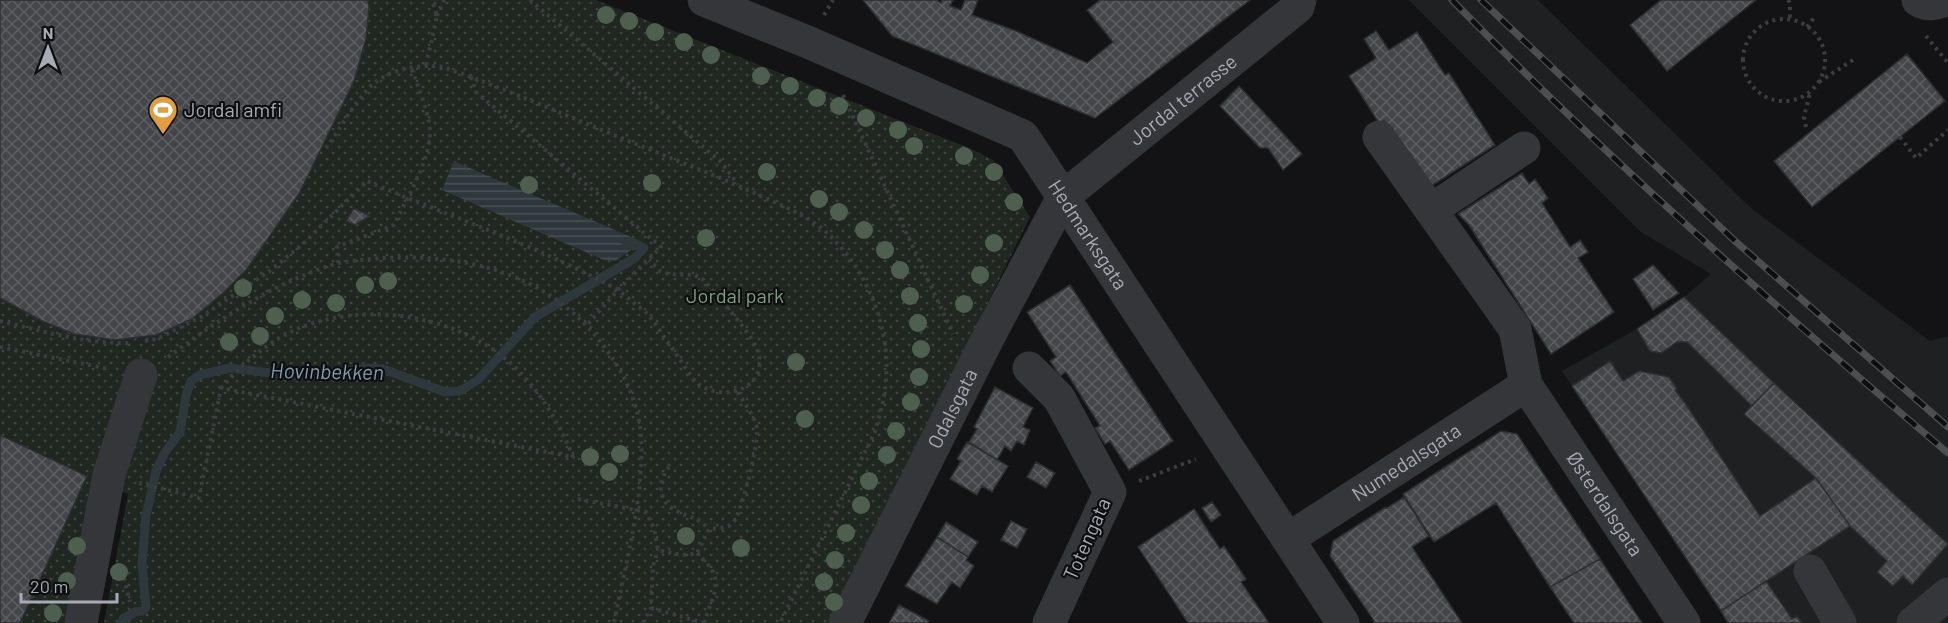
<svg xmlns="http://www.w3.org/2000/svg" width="1948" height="623" font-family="Barlow,sans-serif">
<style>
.built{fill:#1f2022}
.park{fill:url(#park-dots)}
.water{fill:url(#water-rules)}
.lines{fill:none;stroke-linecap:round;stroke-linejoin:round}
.stream{stroke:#2e373c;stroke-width:9}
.building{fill:url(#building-cross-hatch);stroke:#2d2e30;stroke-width:1.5}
.path{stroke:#3b3d40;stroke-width:4;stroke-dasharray:3 4.5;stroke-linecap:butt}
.minor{stroke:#353639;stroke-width:33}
.rail-casing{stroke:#4c4e52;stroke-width:7}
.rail{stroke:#0e0e10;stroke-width:4.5;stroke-dasharray:14;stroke-linecap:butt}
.tree{fill:#4f5f4f}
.labels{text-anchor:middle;stroke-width:4.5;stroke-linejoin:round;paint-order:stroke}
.street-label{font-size:20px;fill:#a6abb4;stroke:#0e0e10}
.poi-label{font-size:20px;fill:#a6abb4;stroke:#0e0e10;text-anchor:start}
.park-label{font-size:20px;fill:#809d7f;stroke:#0e0e10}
.water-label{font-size:21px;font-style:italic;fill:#809bab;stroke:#0e0e10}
</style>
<defs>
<pattern id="park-dots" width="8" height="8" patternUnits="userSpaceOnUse" patternTransform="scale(1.5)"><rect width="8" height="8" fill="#202720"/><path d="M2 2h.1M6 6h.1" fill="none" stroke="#3d443e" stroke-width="1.8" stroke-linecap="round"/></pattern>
<pattern id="water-rules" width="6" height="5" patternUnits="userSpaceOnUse" patternTransform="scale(1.5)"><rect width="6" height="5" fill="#2e373c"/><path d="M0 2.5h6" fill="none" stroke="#495156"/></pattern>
<pattern id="building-cross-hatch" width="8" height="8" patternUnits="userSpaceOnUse" patternTransform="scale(1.5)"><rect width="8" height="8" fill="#45464a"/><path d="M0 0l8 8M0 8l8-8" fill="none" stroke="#5d5e62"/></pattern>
</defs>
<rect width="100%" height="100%" fill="#131315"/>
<path class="built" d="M1409,0H1538L1752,209L1930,341L1948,336V623H1728L1562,371L1637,329L1684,297L1711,274L1641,232Z"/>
<path class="park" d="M0,0H596L969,148L993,160L1030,217L830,623H104L128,494L96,481L69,623H0Z"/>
<path class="water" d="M454,161L465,166L643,242L615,261L604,260L442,190Z"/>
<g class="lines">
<path class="stream" d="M122,623L123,619L135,612L143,611L146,607L142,564L146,516L156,471L164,454L180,432L186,396L191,381L200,375L230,368L296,376L369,368L383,369L445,392L460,391L478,380L535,317L635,258L644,248L625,241"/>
</g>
<path class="building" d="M0,0H368L369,8L366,39L354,81L300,192L247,269L223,293L192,319L156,335L115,340L74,334L42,321L0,298Z
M863,0H936L941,3L942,0H953L950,6L961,10L965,0H978L972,15L1016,31L1087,63L1113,42L1087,10L1100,0H1250L1095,118L892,36Z
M1661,0H1756L1667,71L1630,25Z
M1376,31L1389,50L1417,32L1445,75L1449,73L1495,145L1428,188L1384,121L1379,123L1349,76L1376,58L1364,39Z
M1907,54L1945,101L1812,207L1774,161Z
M1239,86L1302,154L1283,170L1268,148H1260L1220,106Z
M1522,173L1529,184L1535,179L1548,198L1542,203L1570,247L1580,240L1588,252L1578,258L1614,312L1551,354L1469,225L1458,214Z
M354,208L370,216L355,225L346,221Z
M1653,265L1679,293L1653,310L1633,279Z
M1070,285L1173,441L1129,470L1110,441L1105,444L1095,428L1100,426L1066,372L1060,376L1050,361L1056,357L1027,312Z
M1684,297L1774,383L1752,406L1687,342H1677L1661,353L1650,351L1637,329Z
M1610,361L1623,381L1639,371L1669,377L1677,389L1675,390L1685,403L1760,516L1816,478L1850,526L1721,611L1572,386Z
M1774,383L1948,544L1912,585L1903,576L1893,586L1877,572L1887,561L1850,526L1816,478L1744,414Z
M995,387L1033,408L1023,427L1030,430L1024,445L1017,441L1011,451L1005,446L997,460L969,442L977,429L974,427Z
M1501,431L1517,434L1600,559L1550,587L1496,503L1434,542L1403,494Z
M0,435L87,476L20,623H0Z
M967,442L1008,466L992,492L982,486L977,495L950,479L961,461L957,459Z
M1036,462L1055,473L1046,488L1027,477Z
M1404,497L1429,536L1412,547L1462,623H1374L1373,619L1330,556L1333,541L1386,507L1387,508Z
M1212,502L1221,515L1211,522L1202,508Z
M1194,509L1220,549L1224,546L1246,579L1241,582L1269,623H1188L1138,547Z
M1011,521L1027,529L1017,548L1001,540Z
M946,522L978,542L968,557L937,537Z
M937,537L968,557L966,560L974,566L960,588L952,582L937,604L905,586Z
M1600,559L1642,623H1574L1550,587Z
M1766,581L1792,619L1797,616L1802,623H1728L1721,611Z
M899,605L929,621L927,623H889Z"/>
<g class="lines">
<path class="path" d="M530,0L721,162L738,184
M1788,0L1790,3V19
M824,15L833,0
M437,16L444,0
M1743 60a41 41 0 1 1 82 0a41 41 0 1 1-82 0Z
M1807,27L1816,15
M1926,36L1948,63
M426,65L437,16L432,0
M471,77L476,92L661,247L618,290L649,315L694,380C716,403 766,393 759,355C756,337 717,297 704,280L695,275L669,274L660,271L649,260
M1819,82L1856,58
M843,95L953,334
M1806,127L1804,117L1810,93
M1900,137L1916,158L1948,130
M326,148C339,131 360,92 377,81C396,68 421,64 443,67C512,91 578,121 646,148C685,164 725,179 763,197C785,207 808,216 826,232C872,274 896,340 883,401C881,412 877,422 875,432L780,623
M338,263C433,248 535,260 599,340C617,362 632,388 638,416C651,472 625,566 614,623
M0,321C42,331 85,344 129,343
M145,341L157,339L201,317L271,270L304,243L367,181C451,217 538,246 618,290L587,325
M0,347L109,369
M168,357C221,318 275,282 338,263L337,247L394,225C407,198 431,159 430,130C428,109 418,87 411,67
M669,467C659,479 656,498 672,508C685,517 695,515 709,529
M1139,481L1196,459
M139,483L199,498L221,388L573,457C558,420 537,386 507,360C456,318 380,304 317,322C279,332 247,359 221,388
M578,499L646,512L654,528L658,550C671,553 684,557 697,553L709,529C716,528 725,529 732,524C741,517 759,442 757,429C755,416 744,403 737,391
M697,553C702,559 710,565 713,572C721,586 708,609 704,623
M124,578L130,602
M651,608L704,623
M643,623L651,608L653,566L658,550"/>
<g class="minor">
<path id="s1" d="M704,0L810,43L1023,136L1343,623"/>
<path d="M1918,0C1927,6 1936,4 1946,0"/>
<path id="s2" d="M1379,137L1515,329L1526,385L1684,623"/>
<path d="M1431,210L1524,148"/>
<path d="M1029,368L1059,398L1110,492L1049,623"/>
<path id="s3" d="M1288,539L1526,385"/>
<path d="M1810,571L1840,623"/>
<path d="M81,623L109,475L141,375"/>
<path id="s4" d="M845,623L988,338L1063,197L1298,7L1300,0"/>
<path d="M1913,623L1948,594"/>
</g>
<g class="rail-casing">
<path id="rail" d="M1452,0C1609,160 1777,309 1948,453
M1481,0L1735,241L1948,427"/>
</g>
<use href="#rail" class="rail"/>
</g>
<g class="tree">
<circle cx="606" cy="15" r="9"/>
<circle cx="629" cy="21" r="9"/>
<circle cx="655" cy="32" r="9"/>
<circle cx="684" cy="42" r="9"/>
<circle cx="711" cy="55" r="9"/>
<circle cx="761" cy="76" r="9"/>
<circle cx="790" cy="86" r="9"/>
<circle cx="817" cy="98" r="9"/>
<circle cx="839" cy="106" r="9"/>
<circle cx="866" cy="118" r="9"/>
<circle cx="898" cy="130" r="9"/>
<circle cx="914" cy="146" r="9"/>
<circle cx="964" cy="156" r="9"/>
<circle cx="767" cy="172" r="9"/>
<circle cx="994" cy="172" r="9"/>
<circle cx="652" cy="183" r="9"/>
<circle cx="529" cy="185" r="9"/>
<circle cx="819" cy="199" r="9"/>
<circle cx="1014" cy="202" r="9"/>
<circle cx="839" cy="212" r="9"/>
<circle cx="864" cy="230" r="9"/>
<circle cx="706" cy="238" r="9"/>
<circle cx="994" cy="243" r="9"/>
<circle cx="885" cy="250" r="9"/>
<circle cx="900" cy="270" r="9"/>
<circle cx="980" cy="275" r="9"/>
<circle cx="388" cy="281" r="9"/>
<circle cx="365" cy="285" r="9"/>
<circle cx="243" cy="288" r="9"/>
<circle cx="910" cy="296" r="9"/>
<circle cx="302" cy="300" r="9"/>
<circle cx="336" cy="303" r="9"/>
<circle cx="964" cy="304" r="9"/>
<circle cx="275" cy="316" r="9"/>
<circle cx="918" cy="323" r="9"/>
<circle cx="260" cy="336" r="9"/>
<circle cx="229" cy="342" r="9"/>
<circle cx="921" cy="349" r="9"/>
<circle cx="796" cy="362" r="9"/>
<circle cx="919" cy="377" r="9"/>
<circle cx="911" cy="402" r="9"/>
<circle cx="805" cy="419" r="9"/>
<circle cx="896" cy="431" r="9"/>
<circle cx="620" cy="454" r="9"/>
<circle cx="887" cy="455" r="9"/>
<circle cx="590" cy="457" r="9"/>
<circle cx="609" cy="472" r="9"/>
<circle cx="869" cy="481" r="9"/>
<circle cx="861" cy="505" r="9"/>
<circle cx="846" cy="533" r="9"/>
<circle cx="686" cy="536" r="9"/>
<circle cx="77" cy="546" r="9"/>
<circle cx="741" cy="548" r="9"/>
<circle cx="835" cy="560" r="9"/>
<circle cx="119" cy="572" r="9"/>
<circle cx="67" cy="581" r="9"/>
<circle cx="824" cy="582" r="9"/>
<circle cx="834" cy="602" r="9"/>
<circle cx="53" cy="613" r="9"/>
</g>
<defs>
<g id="stadium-pin" transform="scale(1.5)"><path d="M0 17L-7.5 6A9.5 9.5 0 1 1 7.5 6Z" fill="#de9e41" stroke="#0e0e10"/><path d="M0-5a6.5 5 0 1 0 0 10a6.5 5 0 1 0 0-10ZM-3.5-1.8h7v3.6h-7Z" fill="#fff"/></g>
</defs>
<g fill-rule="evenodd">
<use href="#stadium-pin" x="163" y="110"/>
</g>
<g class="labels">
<g class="street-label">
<text dy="7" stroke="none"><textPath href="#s4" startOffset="633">Jordal terrasse</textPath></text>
<text dy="7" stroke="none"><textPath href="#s1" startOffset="465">Hedmarksgata</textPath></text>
<text dy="7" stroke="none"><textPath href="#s4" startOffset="240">Odalsgata</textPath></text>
<text dy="7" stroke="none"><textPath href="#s3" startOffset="141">Numedalsgata</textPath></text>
<text dy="7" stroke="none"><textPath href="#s2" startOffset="435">Østerdalsgata</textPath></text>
<text transform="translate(1087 539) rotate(-66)" y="7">Totengata</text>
</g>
<g class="poi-label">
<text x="184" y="117">Jordal amfi</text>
</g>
<g class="park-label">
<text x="735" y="303">Jordal park</text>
</g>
<g class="water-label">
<text transform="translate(327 372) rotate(1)" y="7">Hovinbekken</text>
</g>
</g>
<g transform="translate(48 48)" stroke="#0e0e10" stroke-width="4.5" paint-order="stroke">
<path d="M0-4.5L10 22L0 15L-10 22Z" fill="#a6abb4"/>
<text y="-9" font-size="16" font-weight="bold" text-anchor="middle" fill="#a6abb4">N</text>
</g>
<path d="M21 593v9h96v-9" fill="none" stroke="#a6abb4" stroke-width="3"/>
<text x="30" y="593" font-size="18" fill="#a6abb4" stroke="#0e0e10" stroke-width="4.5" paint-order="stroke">20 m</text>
</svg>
